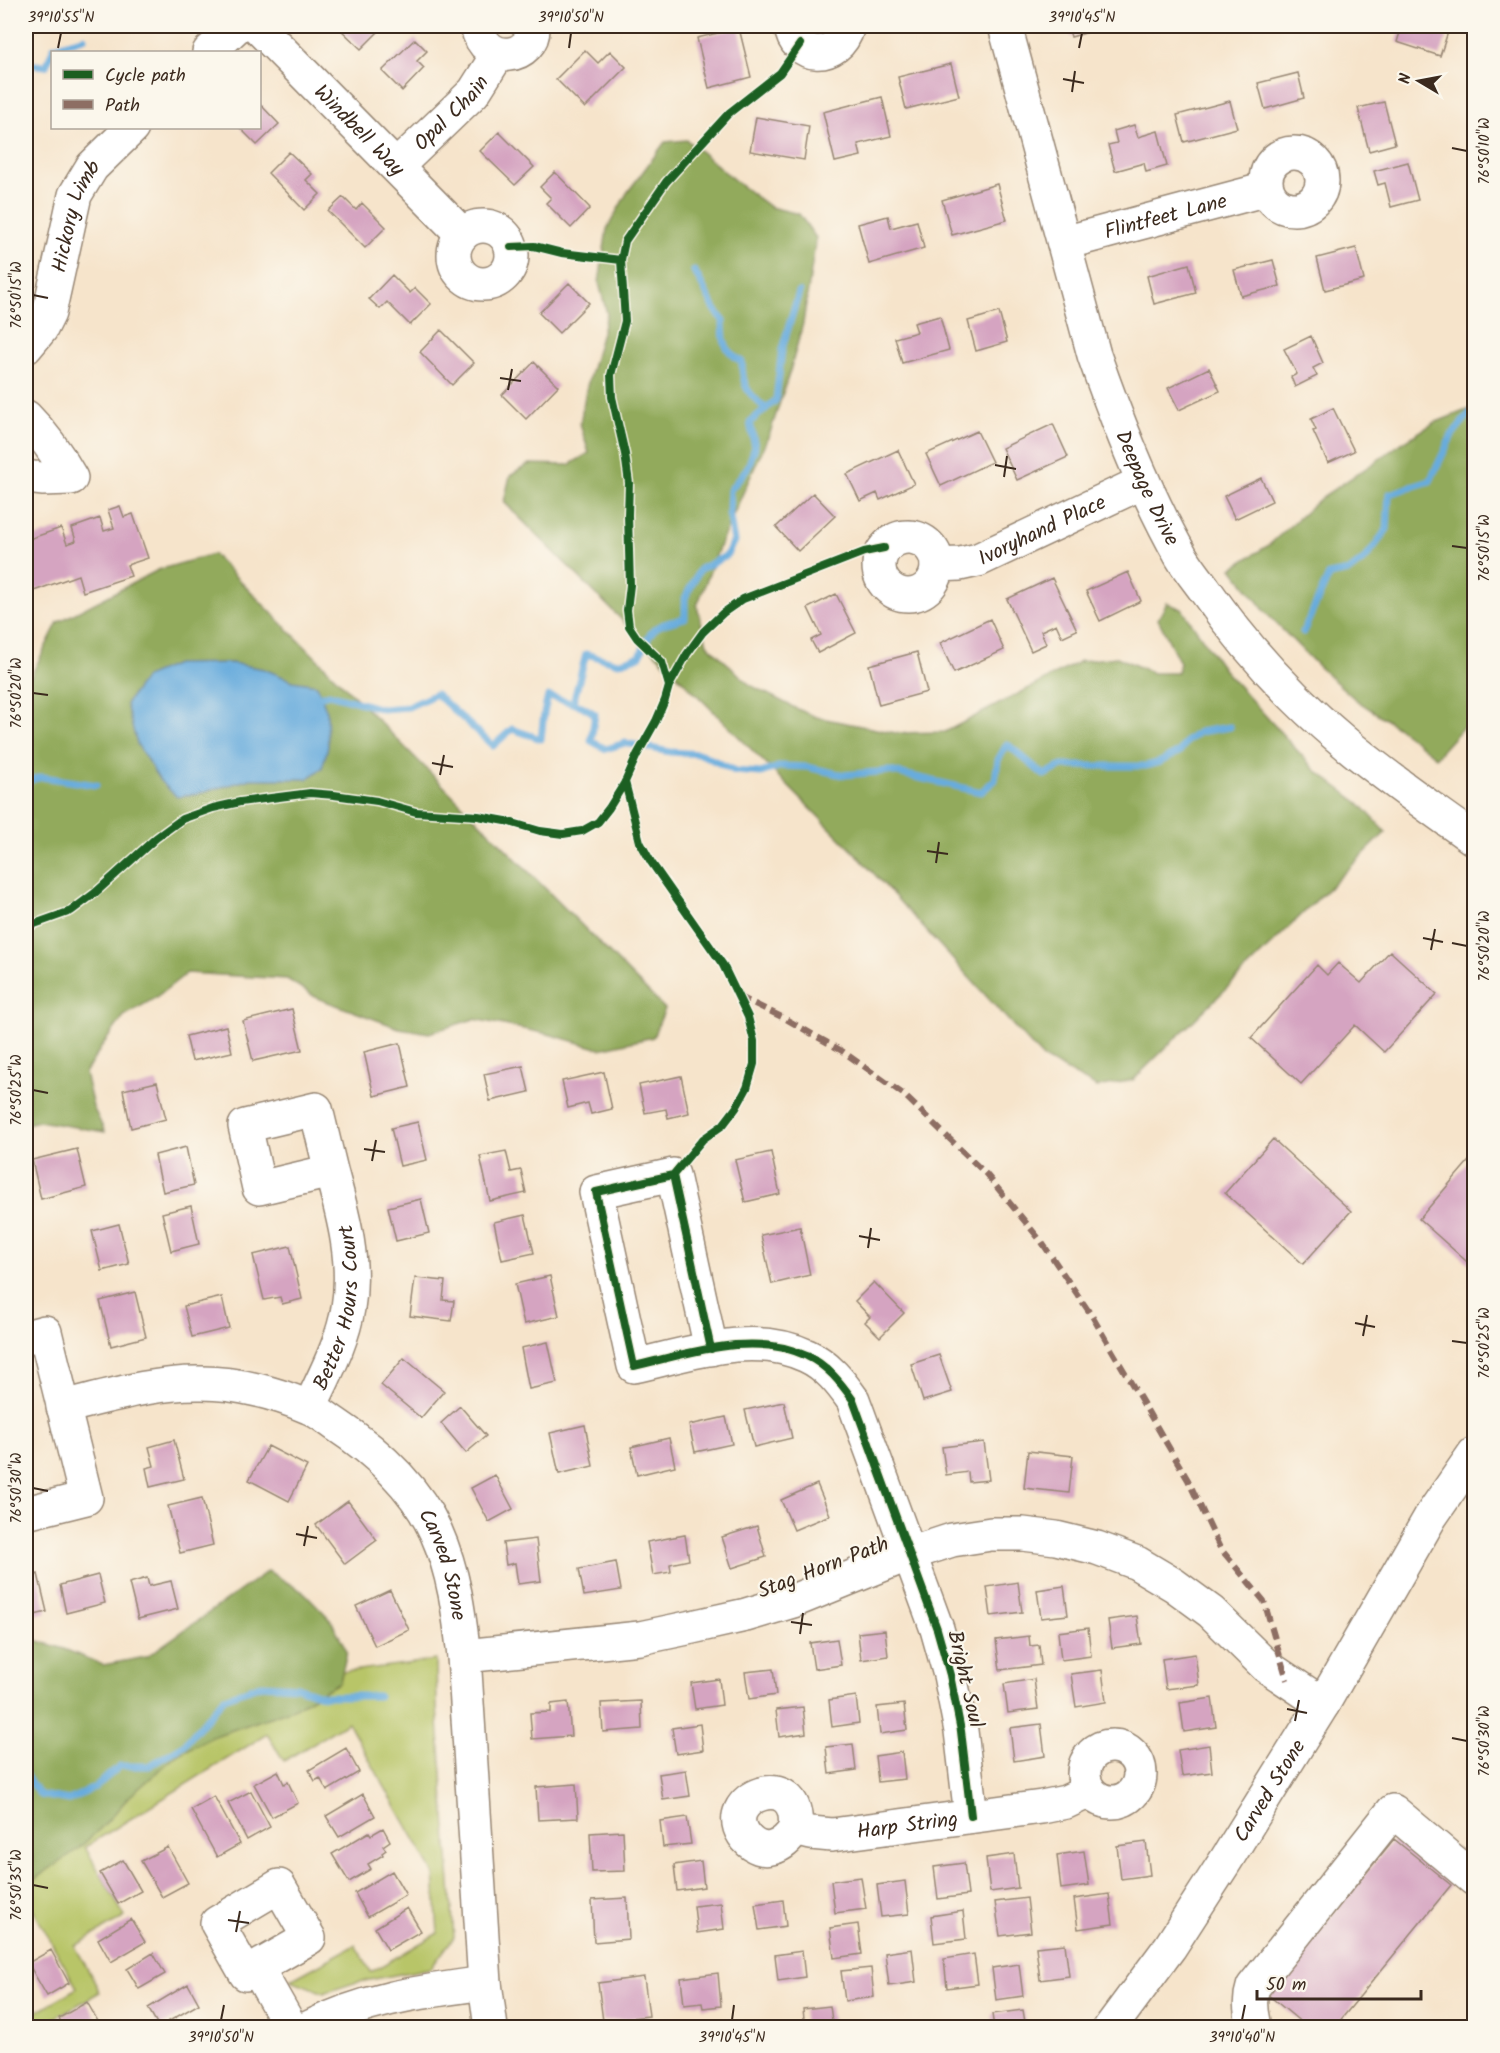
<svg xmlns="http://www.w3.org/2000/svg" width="1500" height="2053" font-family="Kalam,sans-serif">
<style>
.green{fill:#b8c567;stroke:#7a7842;stroke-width:1.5}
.forest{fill:#92aa5c;stroke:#666a3d;stroke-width:1.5}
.water{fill:#67acdd;stroke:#516b7e;stroke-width:1.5}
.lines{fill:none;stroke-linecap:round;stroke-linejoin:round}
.stream{stroke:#67acdd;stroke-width:7}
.building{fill:#d5a4c1}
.minor-casing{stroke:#988774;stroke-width:36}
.minor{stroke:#fff;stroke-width:33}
.quiet{stroke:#8d6e63;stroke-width:6;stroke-dasharray:12 6;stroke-linecap:butt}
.cycleway-casing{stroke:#fbf7ec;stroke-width:11}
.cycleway{stroke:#1b5e20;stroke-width:8}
.ticks{fill:none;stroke:#3b2a1e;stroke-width:2}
.labels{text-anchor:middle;stroke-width:4.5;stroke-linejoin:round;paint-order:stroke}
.street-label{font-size:21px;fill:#3b2a1e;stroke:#fbf7ec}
.neatline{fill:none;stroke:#3b2a1e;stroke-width:2}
.ticks-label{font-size:15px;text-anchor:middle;fill:#3b2a1e}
</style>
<rect width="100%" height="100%" fill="#fbf7ec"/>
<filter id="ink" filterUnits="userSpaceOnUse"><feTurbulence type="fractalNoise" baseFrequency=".0167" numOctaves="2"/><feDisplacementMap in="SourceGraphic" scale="12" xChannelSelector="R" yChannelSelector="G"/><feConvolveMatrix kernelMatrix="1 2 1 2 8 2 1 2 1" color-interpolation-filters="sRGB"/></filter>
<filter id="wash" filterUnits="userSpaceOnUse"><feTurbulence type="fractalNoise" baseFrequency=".008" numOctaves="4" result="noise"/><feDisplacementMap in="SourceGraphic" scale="24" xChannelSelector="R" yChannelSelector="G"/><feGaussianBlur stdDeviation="1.35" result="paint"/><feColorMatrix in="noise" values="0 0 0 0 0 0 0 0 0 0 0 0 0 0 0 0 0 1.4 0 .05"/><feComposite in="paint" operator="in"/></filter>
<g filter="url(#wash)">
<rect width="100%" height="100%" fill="#f6e4cb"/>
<path class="green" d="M26,1655L81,1681L312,1676L436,1660L437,1707L454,1937L431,1968L354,1983L324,1993L291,1980L355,1945L371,1972L438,1933L434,1874L348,1722L284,1761L267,1734L85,1847L125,1917L75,1946L100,1992L39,2027H26V2018L77,1988L33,1910L26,1914Z"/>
<path class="forest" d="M687,140L739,184L770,207L799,214L816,238L803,323L790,371L770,433L721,542L697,606L707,644L750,685L795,708L816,717L896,733L945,732L1081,661L1117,657L1153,673H1177L1180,663L1158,619L1167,603L1182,609L1224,670L1315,770L1359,803L1386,832L1133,1080L1097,1087L1043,1058L855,853L504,502L510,476L529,464L569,465L589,453L580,424L586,390L607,314L599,283L607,229L627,193L665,142Z
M1474,407V715L1436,757L1397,727L1356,700L1319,667L1267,614L1232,568L1269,545L1322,497L1371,465L1400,444L1434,423Z
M213,554L665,1009L653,1037L600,1049L548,1034L474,1019L429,1033L399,1028L317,998L287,979L187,973L155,998L124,1016L104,1043L85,1073L93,1107L105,1132L39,1121L26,1124V686L58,622L158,570Z
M268,1571L305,1593L331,1620L347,1651L340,1682L293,1709L212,1737L177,1755L129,1797L103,1826L78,1849L26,1885V1637L64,1649L103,1665L146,1657Z"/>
<path class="water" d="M231,663L264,669L293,681L317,685L327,712L328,747L322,768L307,779H251L196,794L177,797L160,781L137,744L126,704L145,677L176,664Z"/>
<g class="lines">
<path class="stream" d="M26,64L46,66L54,47L84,38
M694,271C705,287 710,306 723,320C723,342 723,349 742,362C742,387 748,393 766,409
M1303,632L1329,575L1349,571L1366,558L1387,529L1389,494L1430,481L1452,435L1474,408
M313,699L329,694L382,709L408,707L436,694L493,746L512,729L541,739L544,713L548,696L582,706L595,714L591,741L606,749L625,743L670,752L701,754L735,771L761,773L781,766L807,767L843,775L889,771L981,792L995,780L998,760L1007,744L1044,775L1062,766H1146L1160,762L1179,752L1187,741L1199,732L1230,727
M573,703L586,654L618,663L640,656C653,624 653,627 685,618V598L700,569L726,556L734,541L729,512L730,490L748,467L755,447L750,422L776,400L782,349L799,292
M26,781L42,777L96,785
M26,1776L40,1795L69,1800L94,1788L120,1766H149L184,1745L224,1698L261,1685L297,1687L324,1696H378"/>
</g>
<g id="blocks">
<path class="building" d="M337,26H384L361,49Z
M1068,26H1110L1071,37Z
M1402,26H1450L1440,56L1397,42Z
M739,28L751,77L709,88L697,38Z
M415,39L427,51L417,61L424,68L402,91L382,71Z
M585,50L598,63L610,51L626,67L585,108L556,79Z
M951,64L959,96L906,109L898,77Z
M1298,73L1304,98L1265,109L1258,83Z
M882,97L891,136L858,144L861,156L835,162L823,112Z
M1230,101L1237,128L1184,142L1177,115Z
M1384,102L1395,144L1369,151L1358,108Z
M260,104L279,124L257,145L240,128H260Z
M756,117L809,126L804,160L750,151Z
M1134,125L1138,137L1158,131L1167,166L1146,172L1144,163L1115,171L1108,145L1117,143L1114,131Z
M499,132L534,167L515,185L480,151Z
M289,152L312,174L306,180L320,194L304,210L268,173Z
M1408,162L1418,200L1391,207L1385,183L1378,185L1374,171Z
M555,172L590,208L571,228L546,203L551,198L540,187Z
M997,184L1007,220L952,235L942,200Z
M343,197L356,210L362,203L386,227L365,248L328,211Z
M888,216L891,228L917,221L924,248L869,264L858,224Z
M1356,248L1364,280L1325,290L1317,258Z
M1273,260L1280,286L1241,296L1234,270Z
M1189,264L1196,293L1154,304L1147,276Z
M392,275L410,293L415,288L431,304L410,325L387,302L380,309L369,299Z
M569,283L589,303L559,333L539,313Z
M999,312L1007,342L976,351L968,321Z
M940,316L949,350L902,363L895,338L917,332L914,323Z
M441,330L474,363L452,385L420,352Z
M1311,336L1323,363L1313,368L1317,376L1295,387L1291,377L1297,374L1284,349Z
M534,362L558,386L526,419L502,395Z
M1209,368L1220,391L1179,410L1168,388Z
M1333,408L1354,451L1328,463L1313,431L1316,430L1311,419Z
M1053,424L1068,457L1017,480L1002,448Z
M977,431L992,462L941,486L926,454Z
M898,450L914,484L880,500L877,493L860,501L847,474Z
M1261,478L1272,501L1235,519L1224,496Z
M813,493L835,516L798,551L776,527Z
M120,506L124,517L133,514L148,558L127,565L131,576L83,592L78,575L31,592L26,581V540L61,528L67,544L76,541L72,528L100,518L104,531L114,528L108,510Z
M1128,572L1141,601L1100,621L1086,591Z
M1052,578L1077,630L1062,637L1056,624L1041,631L1046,644L1031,651L1007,599Z
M836,594L856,633L818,653L811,640L821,635L808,608Z
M990,619L1004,650L954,673L940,643Z
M917,652L927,692L879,705L869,665Z
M1390,951L1437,994L1384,1052L1355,1025L1301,1084L1251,1038L1317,965L1327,975L1338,963L1361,983Z
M292,1009L302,1050L253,1061L243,1021Z
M226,1026L232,1052L192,1061L186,1036Z
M400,1043L410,1087L374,1096L364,1052Z
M523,1066L529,1092L490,1101L484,1074Z
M604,1072L612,1109L591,1114L588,1103L568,1108L562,1081Z
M681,1076L689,1113L668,1118L666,1109L645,1113L639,1085Z
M157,1082L166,1119L131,1128L123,1090Z
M418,1122L427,1160L400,1166L391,1128Z
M1273,1139L1351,1211L1303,1264L1225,1193Z
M186,1147L194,1185L163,1192L155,1155Z
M77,1149L86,1187L41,1199L32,1160Z
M506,1151L511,1172L521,1170L526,1193L490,1201L480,1156Z
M771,1152L780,1194L745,1202L735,1160Z
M1474,1155V1268L1419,1219Z
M421,1199L429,1233L396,1241L388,1207Z
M191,1206L199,1244L171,1251L162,1213Z
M525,1215L534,1253L502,1260L494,1222Z
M119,1224L129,1264L102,1271L92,1231Z
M800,1227L810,1275L772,1284L761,1235Z
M290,1246L302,1299L282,1304L280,1297L264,1300L253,1255Z
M550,1276L559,1316L524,1324L515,1284Z
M415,1278L445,1281L443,1300L454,1301L451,1321L410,1316Z
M874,1282L904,1313L880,1337L865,1322L870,1317L855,1301Z
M135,1292L146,1337L111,1346L100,1301Z
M222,1297L229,1328L192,1337L184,1306Z
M548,1342L557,1383L529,1389L521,1348Z
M939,1355L952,1392L923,1401L911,1364Z
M404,1358L444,1391L421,1418L381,1385Z
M784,1402L792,1438L754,1447L745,1410Z
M460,1406L486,1436L466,1453L441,1423Z
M726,1417L732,1444L695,1452L689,1425Z
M585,1425L593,1466L559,1474L550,1433Z
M669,1438L675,1466L637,1475L631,1447Z
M174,1440L184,1479L150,1487L146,1468L154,1466L149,1447Z
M984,1442L989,1480L969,1482L968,1472L946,1475L942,1447Z
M268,1446L307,1466L289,1501L249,1480Z
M1028,1451L1073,1456L1069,1493L1024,1488Z
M495,1475L513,1509L489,1522L471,1488Z
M817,1484L830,1515L794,1530L781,1500Z
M202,1498L213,1545L180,1553L168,1506Z
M348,1501L377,1540L345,1564L316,1525Z
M757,1526L766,1557L732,1568L722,1537Z
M685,1535L689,1560L670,1564L671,1572L653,1575L647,1542Z
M536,1539L541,1581L518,1584L515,1563L506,1565L503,1543Z
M616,1562L621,1590L584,1596L579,1569Z
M38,1574L47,1612L26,1617V1578Z
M98,1575L105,1603L66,1613L60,1585Z
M147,1578L149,1586L171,1581L178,1609L138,1619L129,1583Z
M1018,1582L1022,1612L991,1616L987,1587Z
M1064,1586L1068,1615L1041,1618L1037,1590Z
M390,1590L409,1630L375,1646L356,1606Z
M1137,1616L1141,1644L1112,1648L1108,1620Z
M1088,1628L1091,1656L1061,1660L1058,1632Z
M885,1630L888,1656L861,1660L858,1633Z
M1029,1636L1030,1646L1039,1645L1041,1665L1000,1670L996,1640Z
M837,1639L841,1665L814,1669L810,1643Z
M1195,1654L1199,1685L1166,1689L1162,1659Z
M773,1669L776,1695L749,1699L745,1672Z
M1102,1670L1106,1702L1076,1707L1071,1674Z
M719,1679L722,1705L695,1709L691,1683Z
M1034,1679L1038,1709L1008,1713L1004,1684Z
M856,1696L859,1723L832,1727L829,1700Z
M1212,1698L1216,1727L1184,1732L1180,1703Z
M641,1701L642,1729L603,1732L601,1703Z
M568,1702L571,1736L532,1739L530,1713L551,1712V1704Z
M904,1704L907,1730L880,1734L877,1707Z
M803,1707L806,1733L779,1737L776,1710Z
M700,1724L703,1750L676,1754L672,1728Z
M1041,1724L1045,1756L1014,1761L1010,1728Z
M853,1744L856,1770L829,1774L826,1747Z
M1209,1745L1212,1772L1182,1776L1178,1750Z
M346,1748L359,1772L327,1791L320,1778L315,1781L309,1770Z
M902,1752L905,1779L878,1782L875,1756Z
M686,1770L690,1796L663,1800L659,1774Z
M278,1771L284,1784L288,1782L298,1803L272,1817L254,1784Z
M576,1784L578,1818L538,1820L536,1787Z
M251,1791L270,1827L247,1840L228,1803Z
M363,1794L375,1816L339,1837L326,1816Z
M214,1796L240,1844L217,1857L191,1809Z
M687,1817L691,1844L663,1847L660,1821Z
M383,1828L390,1841L383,1846L386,1850L382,1853L383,1855L368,1864L371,1869L349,1882L332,1854L369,1832L371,1835Z
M623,1831L625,1871L592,1872L590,1833Z
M1394,1839L1451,1885L1334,2028H1308L1267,1994Z
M1146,1842L1150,1875L1121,1879L1117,1846Z
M168,1847L188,1883L162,1897L141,1861Z
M1084,1851L1089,1885L1061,1889L1057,1855Z
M1014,1854L1018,1888L990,1892L986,1858Z
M123,1860L141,1891L118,1904L100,1873Z
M701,1861L704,1887L677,1891L674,1865Z
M964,1863L968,1895L938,1899L934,1867Z
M392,1871L406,1895L368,1917L355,1893Z
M861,1877L866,1909L835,1913L831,1881Z
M905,1881L909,1914L881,1917L877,1885Z
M1109,1894L1113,1924L1078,1929L1074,1899Z
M627,1898L629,1939L594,1942L592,1900Z
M1027,1898L1031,1932L1000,1936L995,1902Z
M783,1900L786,1926L759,1930L755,1904Z
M721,1903L724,1929L697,1933L694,1906Z
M407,1908L421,1931L388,1950L375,1928Z
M963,1911L966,1939L934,1943L931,1916Z
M131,1919L145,1942L111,1962L98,1939Z
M858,1924L862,1954L834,1958L830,1928Z
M1065,1944L1069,1976L1040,1980L1036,1947Z
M912,1949L916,1982L889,1986L885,1953Z
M51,1950L69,1983L47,1996L28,1963Z
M802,1951L805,1977L778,1981L775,1955Z
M153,1953L165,1974L139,1989L127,1969Z
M974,1954L978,1984L947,1988L944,1959Z
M1019,1964L1023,1996L996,2000L992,1968Z
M871,1968L874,1997L845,2001L841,1971Z
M718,1973L721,2006L703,2008L702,2003L684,2005L681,1978Z
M644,1977L649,2016L603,2021L598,1983Z
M188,1984L199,2004L159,2027L148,2008Z
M87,2002L99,2023L92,2028H64L59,2018Z
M830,2006L833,2028H805L803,2009Z
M1023,2010L1026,2028H994L992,2014Z"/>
</g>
</g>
<g filter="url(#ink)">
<use href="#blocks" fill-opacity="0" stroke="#988774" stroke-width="1.5"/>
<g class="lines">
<g class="minor-casing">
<g id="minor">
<path id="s1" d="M257,26L462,234"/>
<path d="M477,26C485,68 535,59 533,26"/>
<path d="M791,26C794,59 838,63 848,26"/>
<path id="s2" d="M1005,26L1094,355C1118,424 1145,493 1181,556C1188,568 1197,579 1205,590C1244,646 1290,697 1343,741C1384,776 1430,807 1474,839"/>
<path d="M209,52L237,26"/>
<circle cx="1294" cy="181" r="28"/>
<path id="s3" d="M397,166L474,92L498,54"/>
<circle cx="483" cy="255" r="29"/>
<path id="s4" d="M1064,243L1267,189"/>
<path id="s5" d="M26,347L41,329L49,313L75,195L92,167L132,128"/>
<path d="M26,417C45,436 58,455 71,478L42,479L26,477"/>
<circle cx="908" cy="566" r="29"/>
<path id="s6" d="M937,565L960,564L978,560L1143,482"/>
<path d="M26,1337L45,1332L86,1498L26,1513"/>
<path d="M711,1349L673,1175L596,1192L634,1366C688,1354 753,1330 807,1356C827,1365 841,1383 853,1400L937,1629L950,1675L961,1731L971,1816"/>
<path id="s7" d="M63,1407C109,1396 155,1382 202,1383C237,1383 276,1393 308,1407C317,1410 326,1418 335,1424C376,1451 415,1486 436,1532C454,1572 459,1613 464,1656L485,1983L491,2028"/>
<path id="s8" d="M310,1407C324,1376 343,1342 348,1308C356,1261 343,1215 331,1171L259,1188L245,1126L316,1109L331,1171"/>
<path d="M464,1656L640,1638L692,1627L746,1615L793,1601L909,1554L952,1540L991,1534H1023L1056,1538L1097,1548L1137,1563L1174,1585L1211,1612L1266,1666L1323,1704"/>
<circle cx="1112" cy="1774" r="28"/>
<path id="s9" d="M795,1829C784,1847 763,1858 746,1838C713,1798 802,1764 795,1829L811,1833L832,1835L1042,1807L1066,1802L1089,1791"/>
<path d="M279,1886L309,1938L246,1974L217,1923Z"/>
<path d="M257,1968L291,2028"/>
<path d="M1253,2022C1250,2009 1249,1999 1253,1987L1393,1811L1474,1879"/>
<path d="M308,2028C367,1998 420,1992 485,1983"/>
<path id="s10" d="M1110,2028L1170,1947L1226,1860L1323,1704L1431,1516L1474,1454"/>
</g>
</g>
<use href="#minor" class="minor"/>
<path class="quiet" d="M738,996L784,1018L842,1051L903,1094L986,1174L1041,1241L1092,1316L1188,1480L1220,1548L1264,1601L1287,1680"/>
<g class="cycleway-casing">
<path id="cycleway" d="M511,247L534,246L562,253L621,260
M669,686L687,654L703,632L723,613L743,599L864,552L884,548
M625,782L640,842L651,862L723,965L748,1017L754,1041V1064L747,1088L736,1108L723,1125L703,1139L673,1175
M26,927L71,911L95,893L156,838L182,819L213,808L240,802L310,793L334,795L377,801L416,812L478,816L506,821L540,831L563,834L582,831L598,822L609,808L625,782L637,755L656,721L665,700L669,686L662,662L637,638L629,626L627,610L630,585L628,515L629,483L625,454L612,397L611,375L625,321L621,260L625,241L666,182L729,113L780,73L800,44
M711,1349L673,1175L596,1192L634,1366C688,1354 753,1330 807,1356C827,1365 841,1383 853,1400L937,1629L950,1675L961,1731L971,1816"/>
</g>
<use href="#cycleway" class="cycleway"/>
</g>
</g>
<path class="ticks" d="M58,48L61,33M569,48L571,33M1079,48L1082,33M1063,79L1084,83M1072,92L1075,71M1452,148L1467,151M33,295L48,298M500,378L521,381M508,390L512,369M995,465L1016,469M1004,477L1007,456M1452,546L1467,548M33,693L48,695M432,763L453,767M440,775L444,755M927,851L948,854M936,863L939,842M1423,938L1443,942M1452,943L1467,946M1431,950L1435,929M33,1090L48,1093M364,1149L385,1152M372,1161L376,1140M859,1236L880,1240M868,1248L871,1228M1355,1323L1375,1327M1363,1336L1367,1315M1452,1341L1467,1343M33,1488L48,1491M296,1534L317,1538M304,1546L308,1526M791,1622L812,1625M800,1634L803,1613M1287,1709L1307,1713M1295,1721L1299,1700M1452,1738L1467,1741M33,1885L48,1888M228,1920L249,1923M236,1932L240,1911M221,2020L224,2005M732,2020L734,2005M1242,2020L1245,2005"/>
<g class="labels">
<g class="street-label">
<text dy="7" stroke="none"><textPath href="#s3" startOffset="76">Opal Chain</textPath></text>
<text dy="7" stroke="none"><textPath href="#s1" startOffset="146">Windbell Way</textPath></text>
<text dy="7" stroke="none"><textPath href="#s4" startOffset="105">Flintfeet Lane</textPath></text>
<text dy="7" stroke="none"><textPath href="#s5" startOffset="142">Hickory Limb</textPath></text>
<text dy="7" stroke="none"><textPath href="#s2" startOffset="484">Deepage Drive</textPath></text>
<text dy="7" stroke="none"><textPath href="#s6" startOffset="112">Ivoryhand Place</textPath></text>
<text dy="7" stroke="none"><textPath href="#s8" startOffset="105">Better Hours Court</textPath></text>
<text dy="7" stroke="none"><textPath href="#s7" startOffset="466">Carved Stone</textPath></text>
<text transform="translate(823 1567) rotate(-21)" y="7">Stag Horn Path</text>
<text transform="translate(966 1679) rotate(77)" y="7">Bright Soul</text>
<text dy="7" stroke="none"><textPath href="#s10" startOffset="286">Carved Stone</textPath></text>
<text dy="7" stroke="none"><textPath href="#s9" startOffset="290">Harp String</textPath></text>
</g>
</g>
<rect width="1500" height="2053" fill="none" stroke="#fbf7ec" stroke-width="66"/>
<rect x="51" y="51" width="210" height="78" fill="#fbf7ec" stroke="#aea59a" stroke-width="1.5"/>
<rect x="63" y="70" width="30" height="9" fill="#1b5e20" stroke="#aea59a" stroke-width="1.5"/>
<text x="105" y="81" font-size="18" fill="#3b2a1e">Cycle path</text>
<rect x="63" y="100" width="30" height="9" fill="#8d6e63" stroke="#aea59a" stroke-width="1.5"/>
<text x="105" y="111" font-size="18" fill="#3b2a1e">Path</text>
<g transform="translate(1419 81) rotate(280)" stroke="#fbf7ec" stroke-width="4.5" paint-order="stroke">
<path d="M0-4.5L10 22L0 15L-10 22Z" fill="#3b2a1e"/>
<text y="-9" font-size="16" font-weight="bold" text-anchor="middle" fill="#3b2a1e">N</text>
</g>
<path d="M1257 1990v9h164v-9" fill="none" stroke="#3b2a1e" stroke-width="3"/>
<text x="1266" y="1990" font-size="18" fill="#3b2a1e" stroke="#fbf7ec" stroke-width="4.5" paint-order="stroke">50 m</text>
<rect x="33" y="33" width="1434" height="1987" class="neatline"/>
<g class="ticks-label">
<text x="61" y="22">39°10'55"N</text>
<text x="571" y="22">39°10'50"N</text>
<text x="1082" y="22">39°10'45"N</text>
<text transform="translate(1484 151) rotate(-90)" y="5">76°50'10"W</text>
<text transform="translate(16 295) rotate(-90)" y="5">76°50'15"W</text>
<text transform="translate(1484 548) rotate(-90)" y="5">76°50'15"W</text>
<text transform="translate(16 693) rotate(-90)" y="5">76°50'20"W</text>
<text transform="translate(1484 946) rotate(-90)" y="5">76°50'20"W</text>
<text transform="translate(16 1090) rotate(-90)" y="5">76°50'25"W</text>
<text transform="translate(1484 1343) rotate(-90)" y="5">76°50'25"W</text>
<text transform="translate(16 1488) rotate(-90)" y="5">76°50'30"W</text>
<text transform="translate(1484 1741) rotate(-90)" y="5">76°50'30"W</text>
<text transform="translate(16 1885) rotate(-90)" y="5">76°50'35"W</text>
<text x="221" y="2042">39°10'50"N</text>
<text x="732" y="2042">39°10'45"N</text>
<text x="1242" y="2042">39°10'40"N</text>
</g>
</svg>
